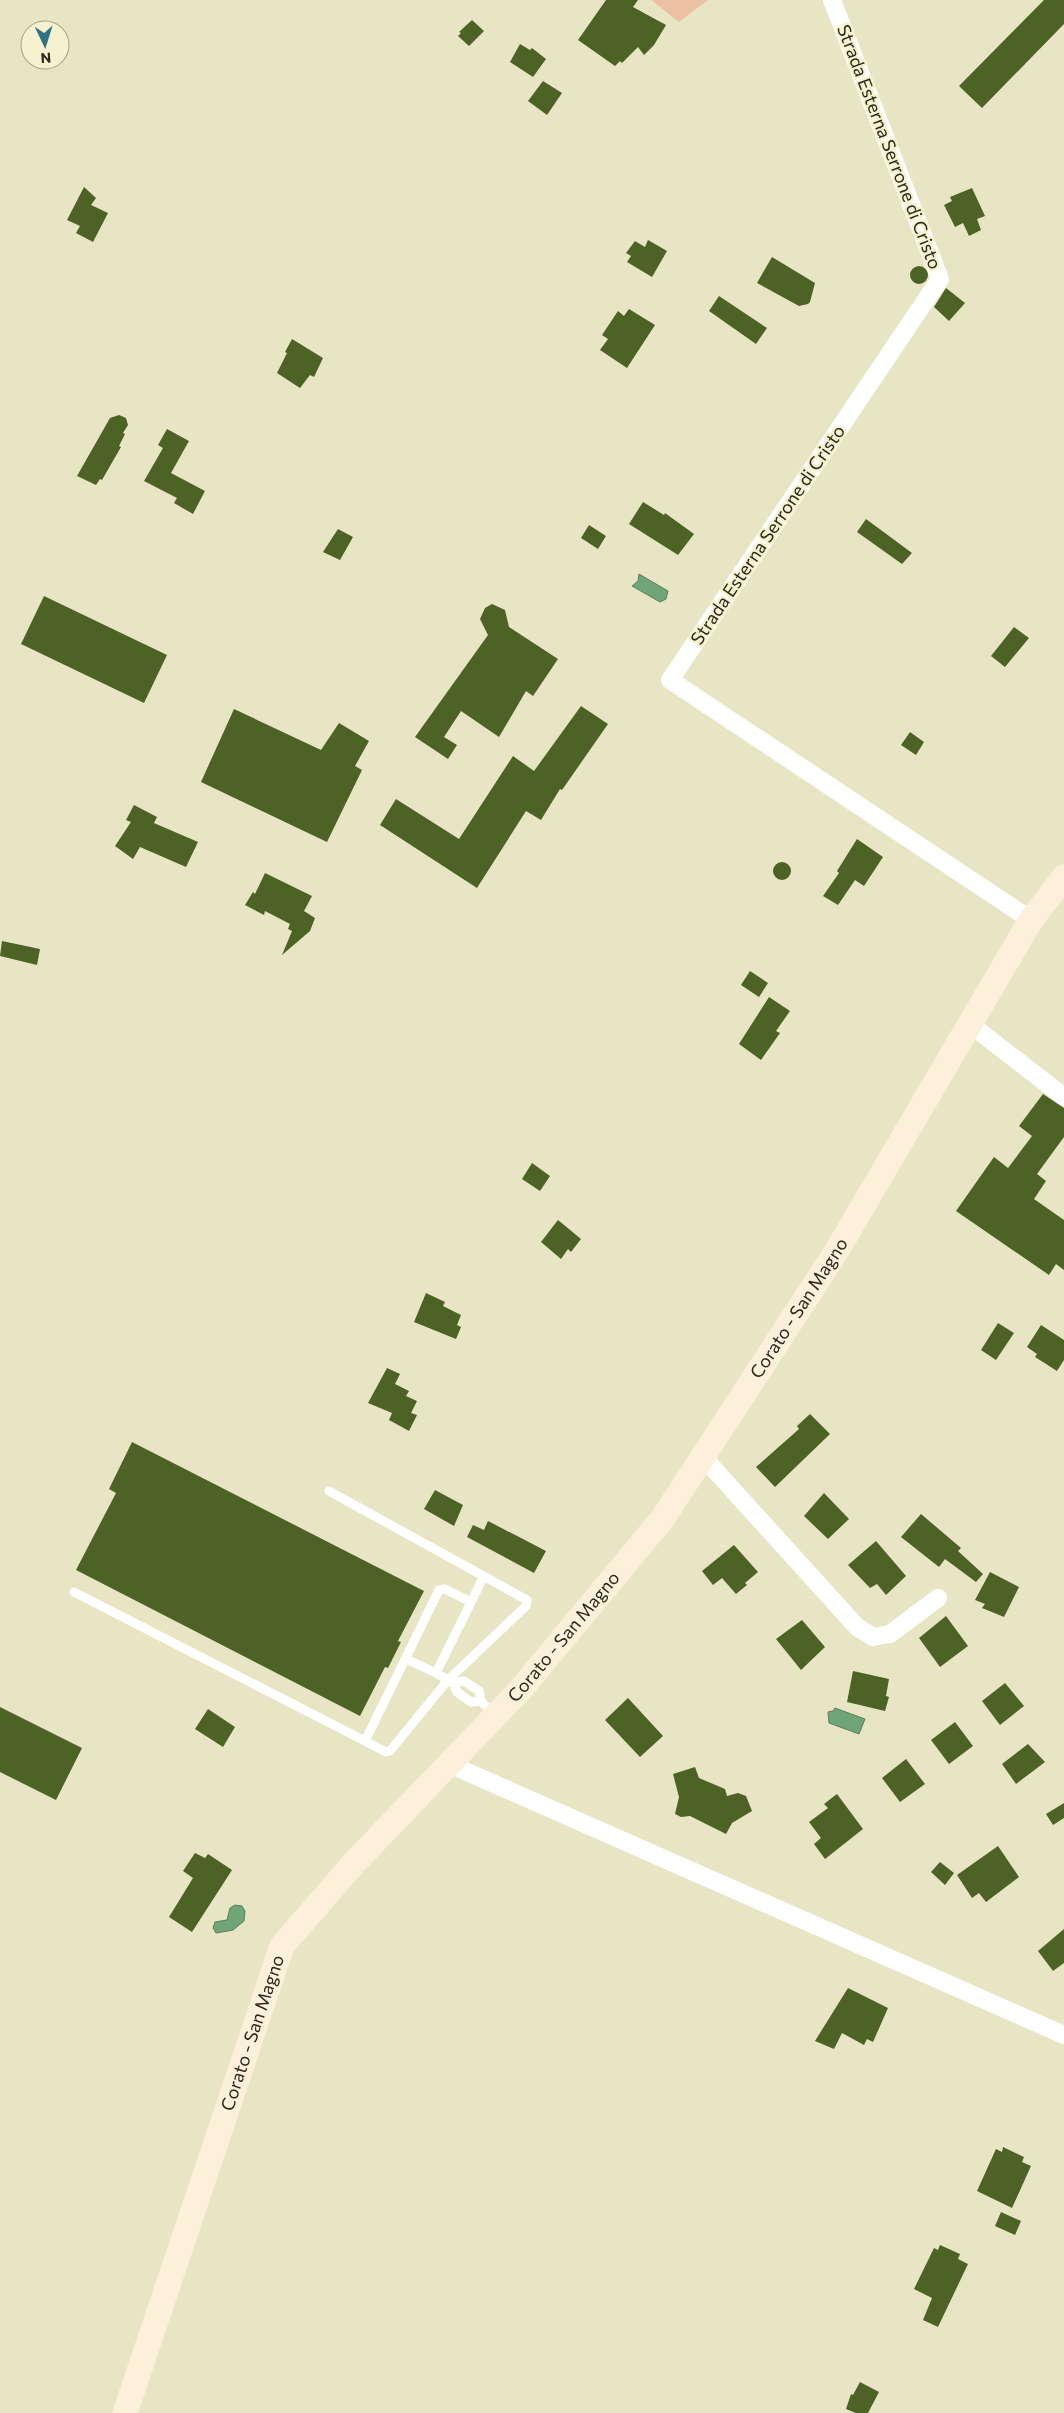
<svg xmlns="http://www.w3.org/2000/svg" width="1064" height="2413" font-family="Commissioner,sans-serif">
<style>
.green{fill:#ecc0a2}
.water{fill:#6fa577;stroke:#5a805c}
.building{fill:#4d6225}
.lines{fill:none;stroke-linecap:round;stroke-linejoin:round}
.lane{stroke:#fff;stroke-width:9}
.street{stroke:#fff;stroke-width:18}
.secondary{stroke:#fdf0db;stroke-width:25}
.labels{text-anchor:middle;stroke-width:5;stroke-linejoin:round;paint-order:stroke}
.street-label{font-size:18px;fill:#2a281c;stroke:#f6f2d0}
</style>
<rect width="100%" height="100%" fill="#e8e5c4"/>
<path class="green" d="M651,0H708L679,22Z"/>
<path class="water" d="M639,574L668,591L666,599L660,602L632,586L638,581Z
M835,1708L865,1719L859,1734L829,1723L828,1712L833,1711Z
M235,1905L242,1906L245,1911L244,1921L233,1930L216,1933L213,1928L215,1922L227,1920L230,1908Z"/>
<path class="building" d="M606,0H638L633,7L666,25L654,45L644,55L638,47L622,63L620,61L615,66L578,40Z
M1044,0H1064V24L982,108L959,86Z
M472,20L484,31L469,46L458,36L461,33L459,32Z
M520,44L530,50L532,48L546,59L533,77L510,62Z
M543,81L562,93L547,115L528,101Z
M84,187L96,198L91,205L108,213L93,242L76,233L80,226L67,220Z
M972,188L985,216L977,219L981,230L969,236L963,223L955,227L944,205L952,201L950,197Z
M648,240L667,251L652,277L627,262L631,256L626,253L635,241L645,247Z
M772,257L815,283L810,302L808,304L799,306L757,283Z
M910 275a9 9 0 1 1 18 0a9 9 0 1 1-18 0Z
M946,288L965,303L949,321L934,307Z
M719,296L767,328L756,344L709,311Z
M629,309L655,325L627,368L600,350L608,339L602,335L618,311L624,316Z
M292,339L323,358L314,377L310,375L300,388L277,373L287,353L285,352Z
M119,415L126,418L128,425L123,433L125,434L119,446L121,447L102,480L100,479L96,485L77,476L110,418Z
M167,429L189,441L171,473L205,491L193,514L174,503L177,498L144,481L163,448L158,445Z
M643,502L664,515L665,513L694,534L678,555L629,524Z
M866,519L912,553L902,564L857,532Z
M589,525L606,536L598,549L581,538Z
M338,529L353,537L340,560L323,552Z
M44,596L167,655L144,703L21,644Z
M492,604L505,610L509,627L558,659L533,696L526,691L499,737L461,711L444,737L457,745L448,759L415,737L488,635L480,619L485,608Z
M1014,627L1029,638L1005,667L991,656Z
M581,706L608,724L562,790L560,789L541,820L526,811L477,888L380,825L396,799L459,839L513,756L534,771Z
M234,709L321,750L339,723L369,741L355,766L362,770L327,842L201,782Z
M910,732L924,742L916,755L901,745Z
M134,805L157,817L154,823L198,842L186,867L140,847L133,859L115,846L131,822L126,820Z
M857,839L883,857L864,886L855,880L838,905L823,896L839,873L837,871Z
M773 871a9 9 0 1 1 18 0a9 9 0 1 1-18 0Z
M265,873L312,896L304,911L315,918L310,931L282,955L292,931L288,929L290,924L265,911L264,915L245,905L253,892L255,894Z
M2,941L40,949L37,965L0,956Z
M750,971L768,983L759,997L741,985Z
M769,997L790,1011L776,1031L780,1033L761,1060L739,1044Z
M1043,1094L1064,1108V1137L1037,1174L1046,1181L1034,1199L1064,1220V1270L1056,1264L1049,1275L956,1211L994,1157L1008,1168L1032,1136L1019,1126Z
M532,1163L550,1176L540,1191L522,1179Z
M558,1220L581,1239L571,1252L568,1249L561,1259L541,1242Z
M426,1293L445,1302L443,1306L461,1315L457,1325L461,1327L456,1339L414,1322Z
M998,1323L1014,1333L996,1360L981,1350Z
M1041,1325L1064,1340V1360L1057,1371L1035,1357L1037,1354L1027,1347Z
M387,1368L400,1374L395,1384L409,1391L406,1396L417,1401L411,1413L417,1415L409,1431L389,1420L392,1413L368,1403Z
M810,1414L830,1434L775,1487L756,1467L799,1429L797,1426Z
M132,1442L424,1591L398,1641L401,1642L388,1668L385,1667L360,1716L76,1570L116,1493L109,1489Z
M435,1490L463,1505L454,1526L424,1509Z
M824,1493L849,1519L828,1539L804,1516Z
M921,1514L961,1548L958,1551L983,1574L976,1582L945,1559L939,1567L901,1537Z
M488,1521L546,1551L534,1573L467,1537L473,1525L484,1530Z
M876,1541L906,1576L886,1595L877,1584L870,1588L848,1565Z
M734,1545L758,1572L745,1583L747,1585L736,1594L722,1578L713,1585L702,1571Z
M990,1572L1019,1587L1004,1617L982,1608L985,1604L975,1600Z
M946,1616L968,1646L940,1667L919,1638Z
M802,1620L825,1647L801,1670L776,1639Z
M853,1671L889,1679L886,1696L889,1697L885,1711L847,1702Z
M1005,1683L1024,1706L1000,1725L982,1701Z
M628,1698L663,1736L640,1757L605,1720Z
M0,1707L82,1748L56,1800L0,1772Z
M208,1709L235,1727L223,1747L195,1729Z
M955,1722L973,1746L949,1764L931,1740Z
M1028,1744L1045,1762L1016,1784L1002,1764Z
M906,1759L925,1784L900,1802L882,1778Z
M695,1767L699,1778L725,1789L727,1796L738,1793L746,1796L752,1811L732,1823L726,1834L690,1816L681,1817L675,1814L679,1797L673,1774Z
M837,1794L863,1829L825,1859L814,1844L821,1838L809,1822L828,1808L824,1804Z
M1064,1803V1818L1053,1825L1046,1814Z
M998,1846L1019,1877L986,1902L979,1893L972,1898L957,1875Z
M195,1853L205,1858L208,1854L232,1870L192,1932L169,1917L193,1878L183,1871Z
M940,1862L954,1873L945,1885L931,1872Z
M1064,1929V1963L1053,1971L1038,1951Z
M848,1988L888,2008L873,2042L867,2039L864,2045L842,2033L834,2049L815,2041Z
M1003,2147L1024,2157L1022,2162L1031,2166L1012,2208L977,2191L996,2149L1002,2152Z
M1001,2212L1021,2221L1015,2235L995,2226Z
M940,2245L960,2254L958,2259L968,2264L938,2327L923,2320L932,2298L914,2289L934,2248L938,2250Z
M860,2382L879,2392L868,2413H856L846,2409L851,2394L853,2395Z"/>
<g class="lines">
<path class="lane" d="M329,1491L527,1600L526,1606L448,1680L436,1673L484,1576
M74,1592L365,1741
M471,1602L445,1589L439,1590L365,1741L386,1752L390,1751L448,1680L453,1683L464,1681L479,1691L481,1701L493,1714
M406,1659L436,1673
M453,1683L457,1692L471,1702L481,1701"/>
<path class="street" d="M832,0L940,279L670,680L1031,920
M970,1024L1064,1097
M703,1457L857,1627L873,1637L890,1634L938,1598
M449,1764L1064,2035"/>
<path class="secondary" id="s1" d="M125,2413L282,1946L354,1863L521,1689L663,1518L836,1252L1031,920L1064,877"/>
</g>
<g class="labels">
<g class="street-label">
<text transform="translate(889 147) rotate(69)" y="6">Strada Esterna Serrone di Cristo</text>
<text transform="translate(768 535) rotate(-56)" y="6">Strada Esterna Serrone di Cristo</text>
<text dy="6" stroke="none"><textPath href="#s1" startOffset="1316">Corato - San Magno</textPath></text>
<text dy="6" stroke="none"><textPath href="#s1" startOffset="911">Corato - San Magno</textPath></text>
<text dy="6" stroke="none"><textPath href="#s1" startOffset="401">Corato - San Magno</textPath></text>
</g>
</g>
<g transform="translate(45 45) rotate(176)"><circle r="24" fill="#f6f2d0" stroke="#a4a188"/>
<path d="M0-4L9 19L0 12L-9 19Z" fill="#307384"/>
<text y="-8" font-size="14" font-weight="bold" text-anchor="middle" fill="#2a281c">N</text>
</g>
</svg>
